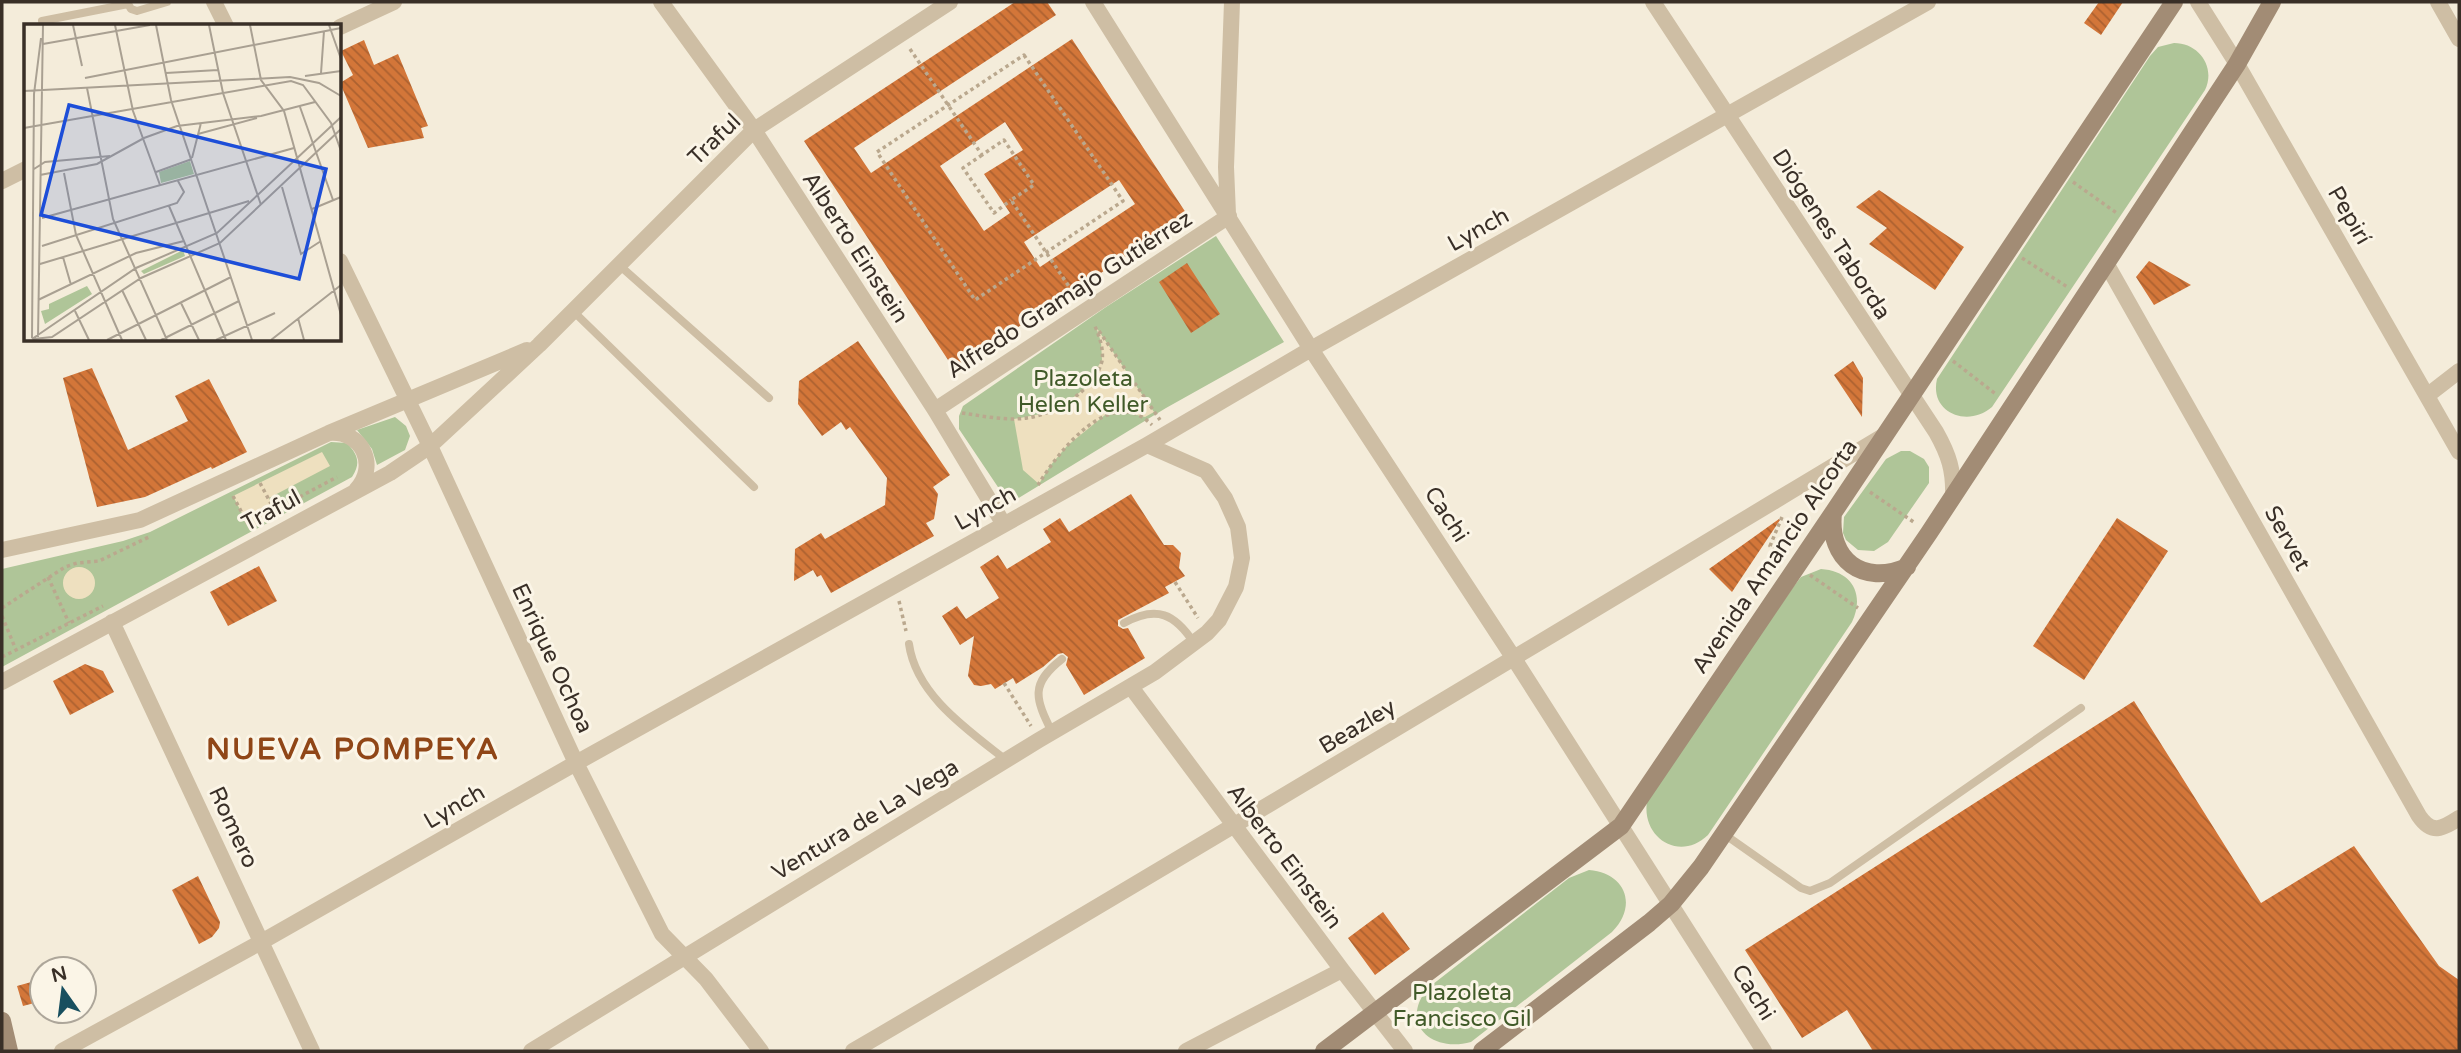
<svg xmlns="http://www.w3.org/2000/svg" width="2461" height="1053" font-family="'Varela Round',sans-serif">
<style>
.green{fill:#afc598}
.plaza{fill:#eee0bf}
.building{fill:url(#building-back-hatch);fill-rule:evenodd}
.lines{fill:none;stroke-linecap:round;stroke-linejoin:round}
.path{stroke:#baa88e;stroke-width:3.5;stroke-dasharray:3.5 3.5;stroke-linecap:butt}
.service{stroke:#cebea4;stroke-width:8}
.minor{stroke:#cebea4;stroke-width:16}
.secondary{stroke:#a28c75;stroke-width:18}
.labels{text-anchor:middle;stroke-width:6;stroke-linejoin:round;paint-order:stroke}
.street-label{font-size:23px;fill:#392f27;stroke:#fbf5e7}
.park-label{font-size:23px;fill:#405a28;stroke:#fbf5e7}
.district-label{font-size:30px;font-weight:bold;letter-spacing:2px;fill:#904617;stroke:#fbf5e7}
.inset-road{fill:none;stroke:#a9a092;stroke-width:2}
.view{fill:#1d4ed8;fill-opacity:0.15;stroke:#1d4ed8;stroke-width:3.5}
.inset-edge{fill:none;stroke:#392f27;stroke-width:3.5}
</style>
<defs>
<pattern id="building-back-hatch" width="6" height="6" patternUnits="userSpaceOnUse" patternTransform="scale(1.75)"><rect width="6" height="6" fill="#d37639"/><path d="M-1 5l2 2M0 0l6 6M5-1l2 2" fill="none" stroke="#ac6130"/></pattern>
</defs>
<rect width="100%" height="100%" fill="#f4ecda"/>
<path class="green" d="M2174,43C2199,43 2216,67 2205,90L1992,407C1968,428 1929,413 1937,379L2150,56L2158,47Z
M1216,236L1284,342L1166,408L1017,499H1006L959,429V416L963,406L1106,307Z
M395,417L406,426L410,436L405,450L377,465L372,449L357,430Z
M331,442L347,443C358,455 361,463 352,477L2,667V569L123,541L150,532Z
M1901,451H1910L1924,459L1929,467V483L1888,542L1874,551L1858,550L1846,540L1843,533L1844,517L1886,459Z
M1821,569C1852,571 1865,594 1852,622L1708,835C1678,864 1638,835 1648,797L1794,586L1801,577Z
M1589,870C1626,873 1638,906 1612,932L1471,1042C1431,1053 1399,1023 1428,988L1569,878Z"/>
<path class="plaza" d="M1096,327L1154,412L1145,417L1121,411L1105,415L1067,446L1050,466L1039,484L1023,470L1014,419L1046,413L1060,408L1084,389L1102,360L1101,342Z
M322,452L330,466L269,498L278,515L250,529L233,496Z
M63 583a16 16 0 1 1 32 0a16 16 0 1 1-32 0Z"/>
<path class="building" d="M1015,2H1047L1056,15L854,148L871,173L1072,39L1188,216L954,369L804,141ZM1005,122L1023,150L984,174L1010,213L984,231L940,166ZM1119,180L1135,204L1040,267L1024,242Z
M2099,2H2123L2101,35L2084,23Z
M364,40L374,65L398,54L428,126L421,128L424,138L368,148L340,83L353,75L341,51Z
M1879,190L1964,247L1935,290L1869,244L1887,228L1856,207Z
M2149,261L2191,285L2154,305L2136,277Z
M1187,263L1220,314L1191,333L1159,282Z
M858,341L950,475L933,487L938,494L934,519L926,523L934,536L831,593L821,575L817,577L813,570L794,581L795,549L821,533L825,539L885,505L887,478L850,427L846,430L841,422L822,436L798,404L799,381Z
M1853,361L1863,378L1862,417L1834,375Z
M92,368L128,450L188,421L175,396L209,379L247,452L212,469L211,467L145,497L97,507L63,378Z
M1131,494L1164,545H1173L1181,553L1179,568L1185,576L1165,587L1169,593L1118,620V626L1123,629L1128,628L1145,658L1084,695L1066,665L1068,657L1063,653L1058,654L1043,667L1016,684L1013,678L995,689L991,684L981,686L974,685L968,676L974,636L960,645L942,616L957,606L966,619L999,598L980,567L998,555L1007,569L1051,542L1043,529L1060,518L1069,532Z
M2117,518L2168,551L2084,680L2033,646Z
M1779,519L1780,520L1732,592L1709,569Z
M259,566L277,601L228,626L210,592Z
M85,664L103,671L114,692L70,715L53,681Z
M2134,701L2261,903L2354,846L2439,966L2459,980V1051H1873L1847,1010L1802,1038L1745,950Z
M198,876L220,922L219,928L212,937L199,944L172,890Z
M1383,912L1410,949L1375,975L1348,938Z
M42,979V1001L23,1006L17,986Z"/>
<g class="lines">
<path class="path" d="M910,49L982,155L1004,140L1034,185L1011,200L1076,297
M1024,55L1123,201L975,300L877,152Z
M982,155L963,168L994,213L1011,200
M2073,182L2118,214
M2022,258L2069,288
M1099,331L1160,420
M1953,361L1997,395
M962,413C983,416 1006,421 1027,418C1055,414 1095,390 1102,361C1104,349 1099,335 1094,324
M260,483L277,515
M1038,485C1058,452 1111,383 1152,425
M1870,492L1915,523
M233,496L250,528
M275,510L337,477
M1782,517L1770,546L1784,556
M1810,575L1858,608
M48,577L69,623
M1175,582L1198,618
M899,601L906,631
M2,608L65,567L77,563L99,561L149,537
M2,616L16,650
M2,657L103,606
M1004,683L1031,726"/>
<path class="service" d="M127,2L131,9L137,11L167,2
M42,21L128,4
M619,265L769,398
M573,311L754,487
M1124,623C1157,605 1175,614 1194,643
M909,644C916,695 968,730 1006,760
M1052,732C1035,698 1030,684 1062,659
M1724,834L1801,888L1810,891L1830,883L2081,708"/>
<path class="minor" d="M214,2L226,26
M661,2L754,130L935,410L1003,523
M1093,2L1311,349L1513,657L1764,1051
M1653,2L1936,432C1949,455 1954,471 1953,497
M2198,2L2237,64L2459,452
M2438,2L2459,39
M340,27L394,2
M2,181L26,169
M1228,214L1226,167L1232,2
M340,261L430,446L576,763L662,934L706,979L761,1051
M2106,263L2419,816C2432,835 2442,829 2459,818
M2428,395L2459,371
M935,410L1229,216
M329,433C362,430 379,466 356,490
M2,550L140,520L329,433L527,350
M112,622L312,1051
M2,682L390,473L430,446L539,345L754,130L950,2
M1131,687L1342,970L1405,1051
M62,1051L263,941L576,763L1147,445L1311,349L1928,2
M531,1051L1039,740L1155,672L1207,633L1219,620L1236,587L1242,558L1238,527L1225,498L1206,471L1147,445
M853,1051C1198,849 1540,642 1883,436
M1186,1051L1342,970"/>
<path class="secondary" d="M1833,513C1828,560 1863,586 1907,567
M2,1021L9,1051
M1324,1051L1621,826L1833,513L2174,2
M1482,1051L1649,923L1671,904L1701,867L1929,533L2237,64L2272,2"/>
</g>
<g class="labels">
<g class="street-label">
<text transform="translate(714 139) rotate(-44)" y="8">Traful</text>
<text transform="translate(2350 215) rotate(60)" y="8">Pepirí</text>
<text transform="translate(1478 229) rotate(-29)" y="8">Lynch</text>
<text transform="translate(1832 234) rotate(57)" y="8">Diógenes Taborda</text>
<text transform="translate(856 247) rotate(57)" y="8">Alberto Einstein</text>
<text transform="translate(1069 294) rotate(-33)" y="8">Alfredo Gramajo Gutiérrez</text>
<text transform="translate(985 508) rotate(-29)" y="8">Lynch</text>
<text transform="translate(271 510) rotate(-28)" y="8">Traful</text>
<text transform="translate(1447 514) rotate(57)" y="8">Cachi</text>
<text transform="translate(2288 538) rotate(61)" y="8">Servet</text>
<text transform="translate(1774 556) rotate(-56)" y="8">Avenida Amancio Alcorta</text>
<text transform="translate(553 658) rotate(65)" y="8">Enrique Ochoa</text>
<text transform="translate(1357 726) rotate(-31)" y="8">Beazley</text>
<text transform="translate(454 806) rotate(-30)" y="8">Lynch</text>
<text transform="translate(865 819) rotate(-31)" y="8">Ventura de La Vega</text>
<text transform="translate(234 827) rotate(65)" y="8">Romero</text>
<text transform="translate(1285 856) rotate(53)" y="8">Alberto Einstein</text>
<text transform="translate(1754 992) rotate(58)" y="8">Cachi</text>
</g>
<g class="park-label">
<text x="1083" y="386">Plazoleta<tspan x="1083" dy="26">Helen Keller</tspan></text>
<text x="1462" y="1000">Plazoleta<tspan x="1462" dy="26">Francisco Gil</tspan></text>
</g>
<g class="district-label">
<text x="353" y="759">NUEVA POMPEYA</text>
</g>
</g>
<g transform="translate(24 24)">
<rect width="317" height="317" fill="#f4ecda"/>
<path d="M166,137L170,150L137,159L135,148ZM159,226L161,232L120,250L117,247ZM63,262L68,270L21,300L17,287L25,285V280Z" fill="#afc598"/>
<path class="inset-road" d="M49,1L58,42M91,1L109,87L136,161M132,1L147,76L228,316M185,1L199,69L237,181M226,1L237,56L260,87L317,291M305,1L317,35M19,20L126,1M142,49L194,46M297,49L300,7M281,52L317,47M61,54L317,4M63,64L89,195L143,316M0,67L266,53L295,59L317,72M276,83L309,176M0,104L267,57L279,61L307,99L317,127M174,110L233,94M168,134L177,99M10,145L21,138L86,132M132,148L168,135M40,149L52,211L98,316M16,151L73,140L120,114L153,102L237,92L291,78M258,163L277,230L297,217M145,182L202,316M288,185L317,173M18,194L270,124M18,222L153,179L160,168L154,157M39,233L47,261M16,240L225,177M98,266L122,316M14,276L112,229L160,217M157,279L175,316M51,287L65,316M274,294L280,316M14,313L19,1M8,314L10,70L17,14M8,315L112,244L193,209L317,93M9,315L28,313L117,254L196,219L317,105M83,316L207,253M137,316L215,277M192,316L251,289M247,316L317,261"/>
<path class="view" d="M45,81L302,145L275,255L17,191Z"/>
<rect width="317" height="317" class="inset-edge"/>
</g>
<rect width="2461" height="1053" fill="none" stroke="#392f27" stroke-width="7"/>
<g transform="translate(63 990) rotate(346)"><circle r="33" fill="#fbf5e7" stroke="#ada69a" stroke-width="2"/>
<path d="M0-5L12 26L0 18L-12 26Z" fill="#184f5f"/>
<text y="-10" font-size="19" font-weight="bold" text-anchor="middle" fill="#392f27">N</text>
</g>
</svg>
